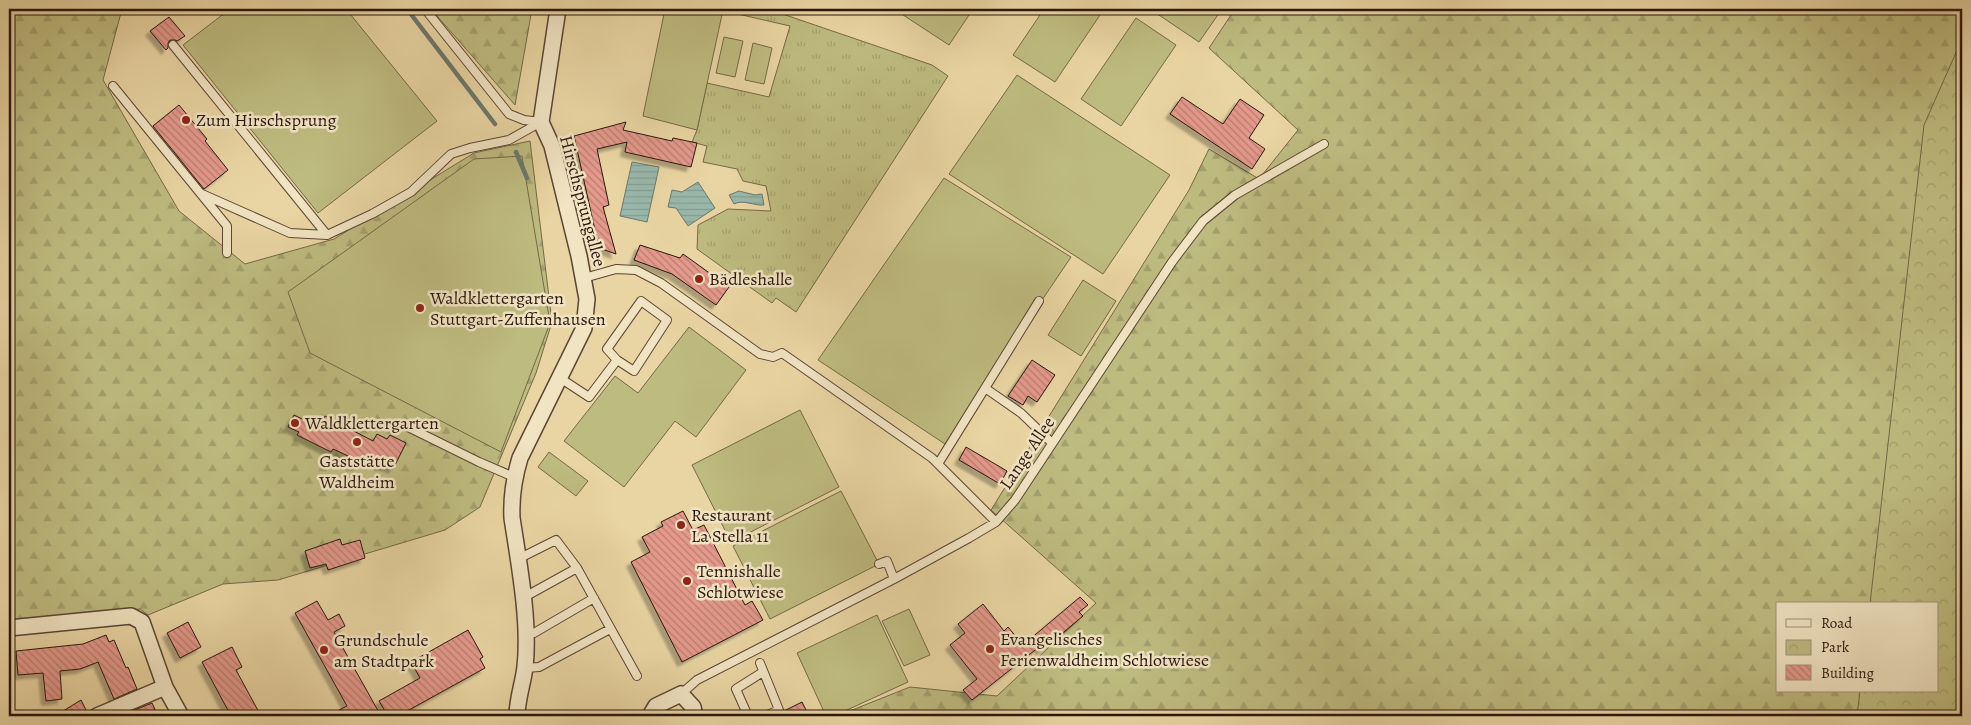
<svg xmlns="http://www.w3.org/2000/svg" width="1971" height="725" font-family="Alegreya,serif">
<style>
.grass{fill:url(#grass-tufts);stroke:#746947}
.forest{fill:url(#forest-firs);stroke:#746947;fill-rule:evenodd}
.park{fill:url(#park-crowns);stroke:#746947}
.pitch{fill:#bebb80;stroke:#746947}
.water{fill:url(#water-rules);stroke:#6c786c}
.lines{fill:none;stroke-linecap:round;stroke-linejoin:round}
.stream{stroke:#6c786c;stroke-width:4.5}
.building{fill:url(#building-back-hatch);stroke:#2b170e;filter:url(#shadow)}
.lane-casing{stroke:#5a4633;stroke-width:10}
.street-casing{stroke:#5a4633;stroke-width:18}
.lane{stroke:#f1e4c3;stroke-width:8}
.street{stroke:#f1e4c3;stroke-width:15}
.poi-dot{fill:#8f2418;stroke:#f1e4c3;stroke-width:2}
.labels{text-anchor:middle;stroke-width:5;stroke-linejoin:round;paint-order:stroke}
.poi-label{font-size:18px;fill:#2b170e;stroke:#f1e4c3;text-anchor:start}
.street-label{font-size:18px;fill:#2b170e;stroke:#f1e4c3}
</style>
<defs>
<pattern id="grass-tufts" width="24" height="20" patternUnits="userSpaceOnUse" patternTransform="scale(1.25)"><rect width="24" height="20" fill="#bebb80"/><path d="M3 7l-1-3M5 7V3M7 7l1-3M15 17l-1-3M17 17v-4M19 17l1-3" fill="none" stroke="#a3a06d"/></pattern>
<pattern id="forest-firs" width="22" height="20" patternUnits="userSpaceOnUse" patternTransform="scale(1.25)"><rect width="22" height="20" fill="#bebb80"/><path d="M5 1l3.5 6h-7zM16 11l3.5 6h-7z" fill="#a3a06d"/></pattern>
<pattern id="park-crowns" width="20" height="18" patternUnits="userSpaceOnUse" patternTransform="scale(1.25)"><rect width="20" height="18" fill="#bebb80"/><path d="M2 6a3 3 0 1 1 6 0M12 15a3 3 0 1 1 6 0" fill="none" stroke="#a3a06d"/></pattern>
<pattern id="water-rules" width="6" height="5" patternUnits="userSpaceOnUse" patternTransform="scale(1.25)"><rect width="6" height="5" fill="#98b8ab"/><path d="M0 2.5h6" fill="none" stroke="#839d92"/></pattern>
<pattern id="building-back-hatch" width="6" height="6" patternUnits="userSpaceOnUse" patternTransform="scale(1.25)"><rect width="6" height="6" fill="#e4998b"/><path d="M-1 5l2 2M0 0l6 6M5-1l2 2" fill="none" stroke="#b97c70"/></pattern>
<filter id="shadow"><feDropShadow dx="-4.5" dy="4.5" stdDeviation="1" flood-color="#0004"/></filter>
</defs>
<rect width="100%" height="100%" fill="#e9d5a3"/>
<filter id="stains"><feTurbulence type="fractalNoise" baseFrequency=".004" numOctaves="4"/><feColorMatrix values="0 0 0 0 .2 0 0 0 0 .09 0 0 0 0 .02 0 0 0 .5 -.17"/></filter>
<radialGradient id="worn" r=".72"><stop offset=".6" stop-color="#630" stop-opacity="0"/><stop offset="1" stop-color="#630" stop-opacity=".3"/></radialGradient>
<path class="grass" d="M716,9H768L932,65L948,76L796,312L776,298L772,303L697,249L698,225L728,209L771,211L766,186L743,181L737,169L703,162L707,146L692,142L697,130L707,83L769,97L790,26Z"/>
<path class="forest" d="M9,9H122L103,80L179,211L245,264L334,239L474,153L530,141L552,322L536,373L480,507L445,530L278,580L223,584L148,615L140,609L9,623Z
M431,9H532L515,105Z
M1235,9H1962V716H837L910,687L997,696L1096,603L991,510L1189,190L1209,149L1259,179L1298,130L1209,48ZM1777,604H1937V691H1777Z"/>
<path class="park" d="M1962,39V716H1857L1860,691H1937V604H1870L1924,125Z"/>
<path class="pitch" d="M230,9H346L437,121L318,213L183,45Z
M665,9L723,10L697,130L643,116Z
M894,9H973L949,45Z
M1044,9H1104L1055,82L1013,55Z
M1150,9H1222L1199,42Z
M1136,18L1176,45L1121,126L1081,99Z
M724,37L743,41L735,77L716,73Z
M753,43L772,48L764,84L745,80Z
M1017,75L1170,175L1103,274L949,174Z
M522,156L550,323L501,452L310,353L288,292L474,159Z
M944,178L1071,257L945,444L818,360Z
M1083,280L1116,301L1081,356L1048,335Z
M689,327L746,370L696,437L675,421L624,487L564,441L615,376L638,393Z
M800,410L839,487L731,542L692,465Z
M549,452L588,481L576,496L538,467Z
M841,491L879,564L770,619L733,546Z
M909,609L930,655L904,666L882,621Z
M877,615L908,682L834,716H826L797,653Z"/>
<path class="water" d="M632,162L659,167L647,222L620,216Z
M698,182L715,208L688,226L676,208L668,207L672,190L682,192Z
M739,191L755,195L762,194L764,205C754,206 743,199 734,204L729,195Z"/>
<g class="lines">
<path class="stream" d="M407,9L495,124
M516,152L527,178"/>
</g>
<path class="building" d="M169,17L185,36L177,41L175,40H170L168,43V48L166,50L150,31Z
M1182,97L1223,124L1240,99L1264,115L1249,138L1265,149L1252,169L1170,114Z
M179,105L207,139L205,141L228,170L204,189L153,126Z
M626,122L623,130L672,141L673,138L697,143L691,167L625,152L627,142L597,149L609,205L603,207L616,254L599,248L574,136Z
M640,245L680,258L683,254L729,287L716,305L672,274L634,260Z
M1032,360L1055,375L1037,402L1028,396L1023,405L1008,396Z
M294,415L319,427L325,416L373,441L377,434L387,439L390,435L406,443L393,469L372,459L369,464L360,460L359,461L333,449L331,452L297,435L299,432L288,427Z
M966,447L1007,471L1000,484L959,460Z
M683,511L693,530L704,525L745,605L752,601L763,620L682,662L631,562L650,552L642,537L663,526L661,522Z
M340,539L342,545L360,540L365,558L328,570L326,564L310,568L305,551Z
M1080,597L1088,605L1079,612L1083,616L1041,651L1039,647L972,700L963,690L977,679L950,645L965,633L958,624L983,604L1004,631L1008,627L1023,645Z
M317,601L328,620L339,614L345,626L334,632L381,716H327L347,706L295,613Z
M188,622L201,647L180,658L167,633Z
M468,630L483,657L480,659L485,668L398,716H388L379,701L420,678L411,662Z
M106,635L109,642L114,640L126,668L128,667L137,689L114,699L98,662L80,669L60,671L62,699L46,701L43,673L18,675L16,651L83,644Z
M232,647L242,667L236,670L261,716H231L202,662Z
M81,700L87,712L76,716H55Z
M802,702L809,716H779L784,711Z
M152,703L158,716H120Z"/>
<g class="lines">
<g class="lane-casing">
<path id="lane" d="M425,9L509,114L524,120L541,122
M173,45L327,235L372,214L411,192L451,154L470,148L509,140L541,122
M113,86L227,226V253
M202,194L290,233L327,235
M584,278L616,269L636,270L661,283L760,354L773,357L782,353L932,458L996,522
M560,378L589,397L617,360L634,371L667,320L641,301L607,349L617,360
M985,388L1021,413L1052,443
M408,427L479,462L514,477
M938,464L1039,301
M518,559L556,540L577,568L637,676
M879,564L887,561L894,579
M522,595L530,594L577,568
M526,633H534L594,598
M760,663L779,710L765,716
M525,668L539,667L610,629
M681,694L697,680L894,579L969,538L996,522L1015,500L1172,262L1203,221L1235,195L1324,144
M748,716L736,689L763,672"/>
</g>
<g class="street-casing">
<path id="street" d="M9,628L131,616L142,622L165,687L181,716
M97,716L165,687
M517,716C517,699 523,684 525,667C530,622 519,564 512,518C511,497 514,478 520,458L584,328L587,299L579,256L552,146L541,122L558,9
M650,716L656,706L681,694L693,707L695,716"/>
</g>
<use href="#lane" class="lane"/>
<use href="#street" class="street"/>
</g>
<g class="poi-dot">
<circle cx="186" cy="120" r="5"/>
<circle cx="699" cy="279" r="5"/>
<circle cx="420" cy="308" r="5"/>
<circle cx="295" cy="423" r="5"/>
<circle cx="357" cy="442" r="5"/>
<circle cx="681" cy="525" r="5"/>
<circle cx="687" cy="581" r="5"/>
<circle cx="990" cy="649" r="5"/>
<circle cx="324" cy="650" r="5"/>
</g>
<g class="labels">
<g class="poi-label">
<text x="196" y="126">Zum Hirschsprung</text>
<text x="709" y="285">Bädleshalle</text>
<text x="430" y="304">Waldklettergarten<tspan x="430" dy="21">Stuttgart-Zuffenhausen</tspan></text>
<text x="305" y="429">Waldklettergarten</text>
<text x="357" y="467" text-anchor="middle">Gaststätte<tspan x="357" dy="21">Waldheim</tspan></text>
<text x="691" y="521">Restaurant<tspan x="691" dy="21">La Stella 11</tspan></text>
<text x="697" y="577">Tennishalle<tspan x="697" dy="21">Schlotwiese</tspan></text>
<text x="1000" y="645">Evangelisches<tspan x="1000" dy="21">Ferienwaldheim Schlotwiese</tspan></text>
<text x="334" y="646">Grundschule<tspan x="334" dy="21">am Stadtpark</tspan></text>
</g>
<g class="street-label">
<text transform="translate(583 201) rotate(75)" y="6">Hirschsprungallee</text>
<text transform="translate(1027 453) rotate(-56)" y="6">Lange Allee</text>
</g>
</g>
<rect width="1971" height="725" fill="none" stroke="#e9d5a3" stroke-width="30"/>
<rect x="10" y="10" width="1951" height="705" fill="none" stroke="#2b170e" stroke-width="2.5"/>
<rect x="15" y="15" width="1941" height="695" fill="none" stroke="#2b170e"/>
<rect x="1776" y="602" width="162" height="90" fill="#f1e4c3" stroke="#a2927b"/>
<rect x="1786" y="619" width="25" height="8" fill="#f1e4c3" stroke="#a2927b"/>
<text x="1821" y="628" font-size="15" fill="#2b170e">Road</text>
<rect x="1786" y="640" width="25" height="15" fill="url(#park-crowns)" stroke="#a2927b"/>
<text x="1821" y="652" font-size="15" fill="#2b170e">Park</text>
<rect x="1786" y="665" width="25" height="15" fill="url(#building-back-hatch)" stroke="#a2927b"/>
<text x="1821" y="678" font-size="15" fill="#2b170e">Building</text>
<rect width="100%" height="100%" filter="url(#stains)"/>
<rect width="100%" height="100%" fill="url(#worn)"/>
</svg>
